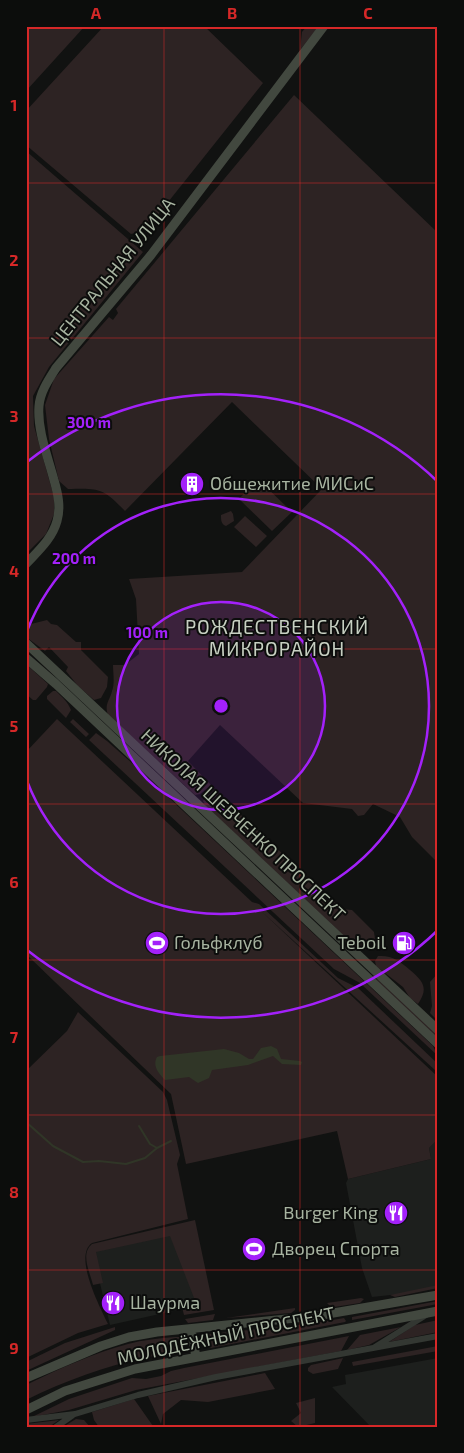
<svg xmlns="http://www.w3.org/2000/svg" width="464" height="1453" font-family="'Exo 2',sans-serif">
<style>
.built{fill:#1d1f1d}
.green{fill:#2d2323}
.water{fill:#303627}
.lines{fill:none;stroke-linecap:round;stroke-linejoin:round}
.stream{stroke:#303627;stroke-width:2}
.street{stroke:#333732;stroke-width:6}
.secondary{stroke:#42483f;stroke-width:9}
.grid{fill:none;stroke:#d62828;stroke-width:1;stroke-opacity:0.55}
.ring{fill:none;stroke:#a321fa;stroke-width:2.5}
.labels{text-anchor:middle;stroke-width:4;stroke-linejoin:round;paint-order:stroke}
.street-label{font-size:18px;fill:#a8b4a1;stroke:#0c0d0c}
.poi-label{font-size:18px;fill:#a8b4a1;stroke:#0c0d0c;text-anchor:start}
.neighbourhood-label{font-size:19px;letter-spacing:1px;fill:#c7d0c2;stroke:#0c0d0c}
.centre{fill:#a321fa;stroke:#0c0d0c;stroke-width:2.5}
.ring-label{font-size:15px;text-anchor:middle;font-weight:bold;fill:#a321fa;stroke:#0c0d0c;stroke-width:4;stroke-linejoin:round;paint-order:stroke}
.neatline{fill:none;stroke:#d62828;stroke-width:2}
.grid-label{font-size:16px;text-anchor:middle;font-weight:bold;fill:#d62828}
</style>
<rect width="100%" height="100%" fill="#111211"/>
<path class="built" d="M438,1139V1287L400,1294L372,1297L362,1268L346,1183L348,1179L431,1159L429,1148Z
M172,1233L200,1305L110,1325L92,1250Z
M438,1358V1427H371L332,1387L346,1384L345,1375Z"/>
<path class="green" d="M26,26H85L26,91Z
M104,26H204L263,83L145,231L131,234L26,145V111Z
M307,26H319L300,50L302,32Z
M294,95L438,233V863L412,837L400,817L373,804L364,815L358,816L352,809L303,803L220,725L188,761L211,785L200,794L195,795L108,715C104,704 110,700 112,691C115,683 113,673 113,665H125L139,654L136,599L129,579L242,572L322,489L232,402L125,511C103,488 99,488 68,489L59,481L49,439L45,405L54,379L109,317L113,320L118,313L116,309Z
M26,151L143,252L49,367L33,396L34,426L54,497V514L46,534L26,554Z
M258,479L292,512L272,531L239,499Z
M231,511L233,514L234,521L226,526C221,524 221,520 221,515Z
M245,516L267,536L256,547L234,527Z
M26,619L31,624L47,620L51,624L57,625L76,642H81V650L108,677L107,687L101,698L94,700L78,686L66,671L68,667L49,647L45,651L26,637Z
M26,664L48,684L47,687L36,700H33L26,694Z
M53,691H56C62,697 68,702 71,710L66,718L47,699V696Z
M57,719L252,902L259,904L338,978L358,988L438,1064V1070L436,1071L260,910L438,1077V1139L429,1148L431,1159L348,1179L337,1131L186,1164L171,1094L26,954V752Z
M73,719L89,734L86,737L70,722Z
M96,733L107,741L133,764L433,1046L438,1056L360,983L334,969L89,740Z
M213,789L342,909L352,910L374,932L375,939L365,950L357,948L206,807L203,801Z
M378,956C392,955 400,961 410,970C423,981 429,988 418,1004L410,998L403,987L376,966L375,961Z
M438,973V1021L430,1013L432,1006L430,982Z
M374,976L438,1035V1040L372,978Z
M78,1012L163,1092L167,1100L180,1155L177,1164L188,1219L92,1243C73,1256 100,1307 108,1324L78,1333L26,1358V1071L67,1031Z
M195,1220L214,1310L184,1315L182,1307L196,1303L170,1236L96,1252L103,1283L93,1285C90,1272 80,1254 92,1244Z
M438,1285V1288L395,1297L390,1295Z
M361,1298L364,1299L360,1303L334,1307H331L327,1303Z
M438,1301V1304L352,1320V1317Z
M295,1308V1310L291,1313L226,1318Z
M215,1314L213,1320L188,1323L185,1319Z
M344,1318L346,1321L345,1322L211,1348L204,1347L202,1344L203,1337L209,1334L310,1324Z
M438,1320V1332L389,1342L415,1325Z
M115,1327V1330L26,1371V1362L65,1343Z
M401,1327L369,1345L347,1350L360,1335Z
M349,1336L341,1351L136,1390L69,1410L32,1417L69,1399L132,1378L146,1379L161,1376L171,1371L184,1368Z
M175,1337H181L185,1342L184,1346C176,1355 159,1355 148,1357C106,1366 64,1381 26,1400V1385C59,1369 93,1353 128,1344C143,1340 159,1338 175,1337Z
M438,1346V1351L353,1366L352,1362Z
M343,1358L338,1369L313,1374L308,1371V1368L311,1365Z
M265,1373L275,1389L208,1402L181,1400L163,1414L161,1424L148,1396Z
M315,1398V1423L298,1427L291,1421L301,1413L296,1403Z
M134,1399L153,1426L99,1427L94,1420L92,1412Z
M76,1419L84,1420L90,1427H63Z
M59,1420L49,1427H26V1424Z"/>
<path class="water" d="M271,1046L277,1049L281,1059L300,1061L302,1062L301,1065L282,1064L273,1056L248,1065L212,1070L209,1078L198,1083L189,1077L165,1080C159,1074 152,1066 157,1057L160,1056L224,1049L239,1053L249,1059H253L261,1048Z"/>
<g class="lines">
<path class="stream" d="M26,1122L53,1146L83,1162L99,1161L126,1164L145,1158L157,1148L171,1141
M139,1126L150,1144L157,1148"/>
<path class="street" d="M375,1347L426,1315
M26,1420L75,1414L138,1395L216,1377L438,1336
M56,1427L73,1415"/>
<path class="secondary" d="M26,564C38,551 52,539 57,521C61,507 58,494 54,480C48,457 37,430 39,406C40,392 49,379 56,368L151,255L324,26
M26,643L438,1030
M26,658L56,684L438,1044
M191,1329L196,1357
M26,1378L101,1346L129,1337L157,1332L316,1316L438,1295
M26,1410L65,1391L135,1369L438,1311"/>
</g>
<path class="grid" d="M164,26V1427M300,26V1427M26,183H438M26,338H438M26,494H438M26,649H438M26,804H438M26,960H438M26,1115H438M26,1270H438"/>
<circle cx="221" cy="706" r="104" fill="#a321fa" fill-opacity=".12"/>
<g class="ring">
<circle cx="221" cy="706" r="104"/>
<path d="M27 631A208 208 0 1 1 27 781"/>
<path d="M438 930A312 312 0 0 1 27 950M27 462A312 312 0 0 1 438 482"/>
</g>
<defs>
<g id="building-disc" transform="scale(1.25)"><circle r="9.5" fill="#a321fa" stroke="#0c0d0c"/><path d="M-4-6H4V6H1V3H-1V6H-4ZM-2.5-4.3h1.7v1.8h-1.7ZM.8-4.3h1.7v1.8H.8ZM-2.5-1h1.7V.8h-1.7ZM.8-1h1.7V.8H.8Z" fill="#fff"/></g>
<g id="stadium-disc" transform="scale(1.25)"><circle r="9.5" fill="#a321fa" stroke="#0c0d0c"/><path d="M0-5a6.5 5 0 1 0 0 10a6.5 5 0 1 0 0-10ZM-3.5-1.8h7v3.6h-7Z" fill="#fff"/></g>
<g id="fuel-disc" transform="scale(1.25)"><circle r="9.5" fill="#a321fa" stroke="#0c0d0c"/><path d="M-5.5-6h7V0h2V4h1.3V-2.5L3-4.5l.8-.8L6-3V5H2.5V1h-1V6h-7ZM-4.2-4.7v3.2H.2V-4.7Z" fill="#fff"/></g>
<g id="restaurant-disc" transform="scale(1.25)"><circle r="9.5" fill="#a321fa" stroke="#0c0d0c"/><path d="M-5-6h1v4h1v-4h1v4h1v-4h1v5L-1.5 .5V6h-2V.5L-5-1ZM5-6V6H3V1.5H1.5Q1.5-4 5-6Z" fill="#fff"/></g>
</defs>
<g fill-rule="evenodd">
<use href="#building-disc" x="192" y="484"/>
<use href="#stadium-disc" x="157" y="943"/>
<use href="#fuel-disc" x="404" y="943"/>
<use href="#restaurant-disc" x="396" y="1213"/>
<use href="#stadium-disc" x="254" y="1249"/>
<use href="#restaurant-disc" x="113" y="1303"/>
</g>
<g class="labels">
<g class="street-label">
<text transform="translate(113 272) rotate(-51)" y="6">ЦЕНТРАЛЬНАЯ УЛИЦА</text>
<text transform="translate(243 825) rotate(43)" y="6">НИКОЛАЯ ШЕВЧЕНКО ПРОСПЕКТ</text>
<text transform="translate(226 1336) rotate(-12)" y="6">МОЛОДЁЖНЫЙ ПРОСПЕКТ</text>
</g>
<g class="poi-label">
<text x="210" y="490">Общежитие МИСиС</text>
<text x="174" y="949">Гольфклуб</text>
<text x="386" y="949" text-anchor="end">Teboil</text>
<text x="378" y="1219" text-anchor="end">Burger King</text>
<text x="272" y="1255">Дворец Спорта</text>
<text x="130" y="1309">Шаурма</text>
</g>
<g class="neighbourhood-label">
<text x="277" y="634">РОЖДЕСТВЕНСКИЙ<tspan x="277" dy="22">МИКРОРАЙОН</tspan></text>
</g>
</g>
<circle cx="221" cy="706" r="8" class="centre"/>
<g class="ring-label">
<text x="89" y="428">300 m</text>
<text x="74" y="564">200 m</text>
<text x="147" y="638">100 m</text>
</g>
<rect width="464" height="1453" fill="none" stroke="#0c0d0c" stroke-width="55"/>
<rect x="28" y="28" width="408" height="1398" class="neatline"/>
<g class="grid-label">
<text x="96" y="19">A</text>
<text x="232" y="19">B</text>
<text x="368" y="19">C</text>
<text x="14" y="111">1</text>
<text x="14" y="266">2</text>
<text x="14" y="422">3</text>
<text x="14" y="577">4</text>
<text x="14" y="732">5</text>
<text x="14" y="888">6</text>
<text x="14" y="1043">7</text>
<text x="14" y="1198">8</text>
<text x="14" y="1354">9</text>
</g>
</svg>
